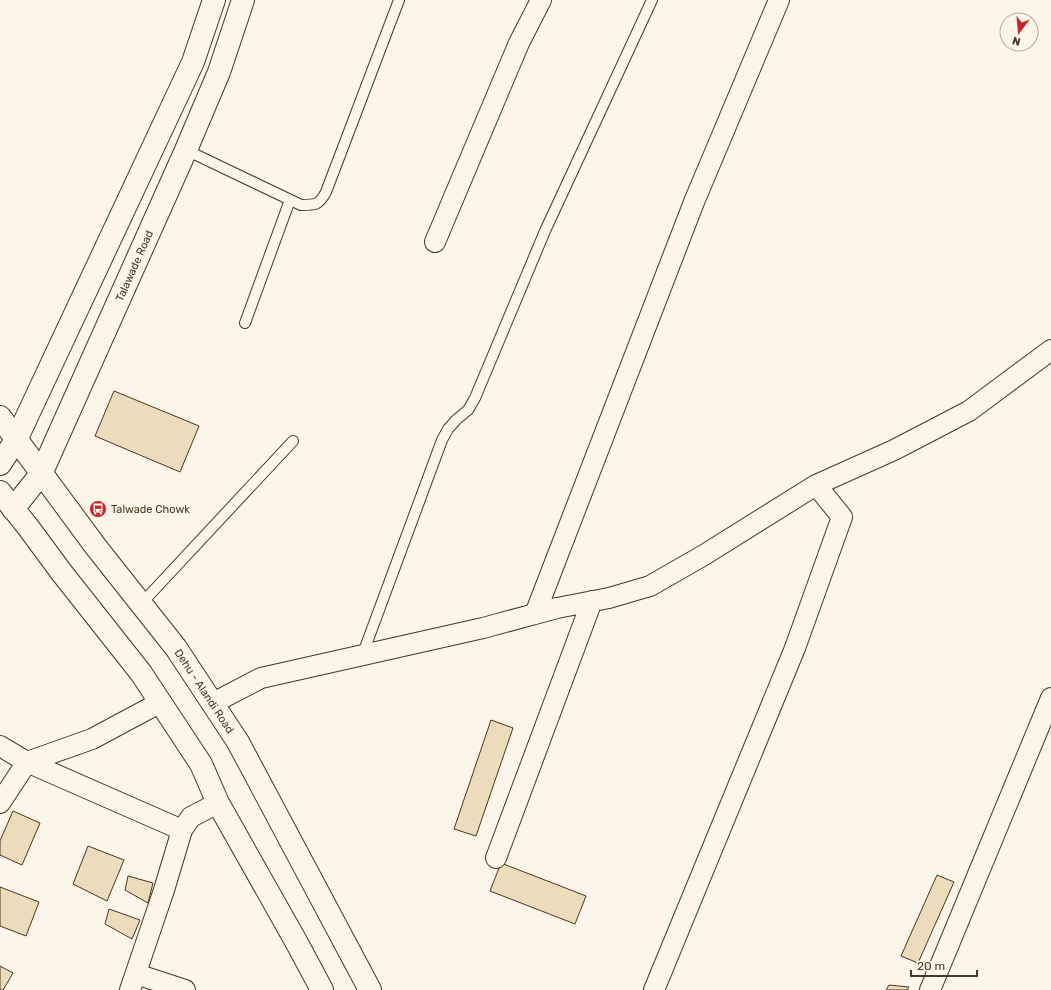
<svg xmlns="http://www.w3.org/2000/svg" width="1051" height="990" font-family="Rubik,sans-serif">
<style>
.building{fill:#ecdcbc;stroke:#4a3520}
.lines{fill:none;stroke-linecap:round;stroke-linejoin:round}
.lane-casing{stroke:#4a3520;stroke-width:12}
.street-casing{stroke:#4a3520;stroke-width:22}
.primary-casing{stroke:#4a3520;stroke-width:24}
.lane{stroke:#fbf6e9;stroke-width:10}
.street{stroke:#fbf6e9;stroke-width:20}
.primary{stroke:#fbf6e9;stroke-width:22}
.labels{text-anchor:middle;stroke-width:3;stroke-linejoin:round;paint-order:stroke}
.street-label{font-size:11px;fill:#4a3520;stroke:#fbf6e9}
.poi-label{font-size:11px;fill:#4a3520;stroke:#fbf6e9;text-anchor:start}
</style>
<rect width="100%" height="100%" fill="#fbf6e9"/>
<path class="building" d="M114,391L199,426L180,472L95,436Z
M491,720L513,728L476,836L454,829Z
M13,811L40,823L22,865L0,855V841Z
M88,846L124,860L107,901L73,884Z
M501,863L586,896L575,924L490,891Z
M937,875L954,882L918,963L901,956Z
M128,876L153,883L148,903L125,890Z
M0,887L39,902L26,936L0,926Z
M109,909L140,920L132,939L105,924Z
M0,966L13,973L3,990H0Z
M889,985L909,987L907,990H886Z"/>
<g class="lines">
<g class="lane-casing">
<path id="lane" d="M186,150L301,205C316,205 319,205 326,192L399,0
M245,323L290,200
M141,604L293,441
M362,656L442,440L448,429L456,420L468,410L475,398L545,231L652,0"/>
</g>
<g class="street-casing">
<path id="street" d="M435,242L519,43L541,0
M535,614L694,202L779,0
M213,703L261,678L483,628L557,608L609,598L650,586L704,555L816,485L894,450L969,411L1051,350
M0,746L27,762L182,830
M0,803L27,762L92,739L161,702
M496,858L592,601
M136,974L185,990
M130,990L164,890L182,830L191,817L218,803
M654,990L795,648L842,517L816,485
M930,990L1051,698"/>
</g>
<g class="primary-casing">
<g id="primary">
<path id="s1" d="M0,417L96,547L176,648L238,742L370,990"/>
<path d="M0,464L16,440L193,62L214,0"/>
<path d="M0,492L28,527L62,573L141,673L201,764L218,803L298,945L322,990"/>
<path id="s2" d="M13,509L41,474L186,150L219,72L243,0"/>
</g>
</g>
<use href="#lane" class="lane"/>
<use href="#street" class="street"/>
<use href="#primary" class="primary"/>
</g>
<defs>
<g id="bus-disc" transform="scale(0.9)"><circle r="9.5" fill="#c62828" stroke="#fbf6e9"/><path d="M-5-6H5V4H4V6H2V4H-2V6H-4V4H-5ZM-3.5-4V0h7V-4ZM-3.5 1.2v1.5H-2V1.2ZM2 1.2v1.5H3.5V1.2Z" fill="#fff"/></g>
</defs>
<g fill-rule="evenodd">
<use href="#bus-disc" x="98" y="509"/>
</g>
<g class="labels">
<g class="street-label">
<text dy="4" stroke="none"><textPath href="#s2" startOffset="273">Talawade Road</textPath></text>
<text dy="4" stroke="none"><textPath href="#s1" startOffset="342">Dehu - Alandi Road</textPath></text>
</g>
<g class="poi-label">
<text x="111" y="513">Talwade Chowk</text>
</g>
</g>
<g transform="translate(1019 32) rotate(196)"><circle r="19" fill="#fbf6e9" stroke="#b4a999"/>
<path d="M0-3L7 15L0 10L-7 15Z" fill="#c62828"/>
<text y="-6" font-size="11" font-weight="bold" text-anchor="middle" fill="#4a3520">N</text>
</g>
<path d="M911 970v6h66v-6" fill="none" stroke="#4a3520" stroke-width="2"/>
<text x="917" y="970" font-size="12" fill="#4a3520" stroke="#fbf6e9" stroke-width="3" paint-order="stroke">20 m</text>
</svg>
